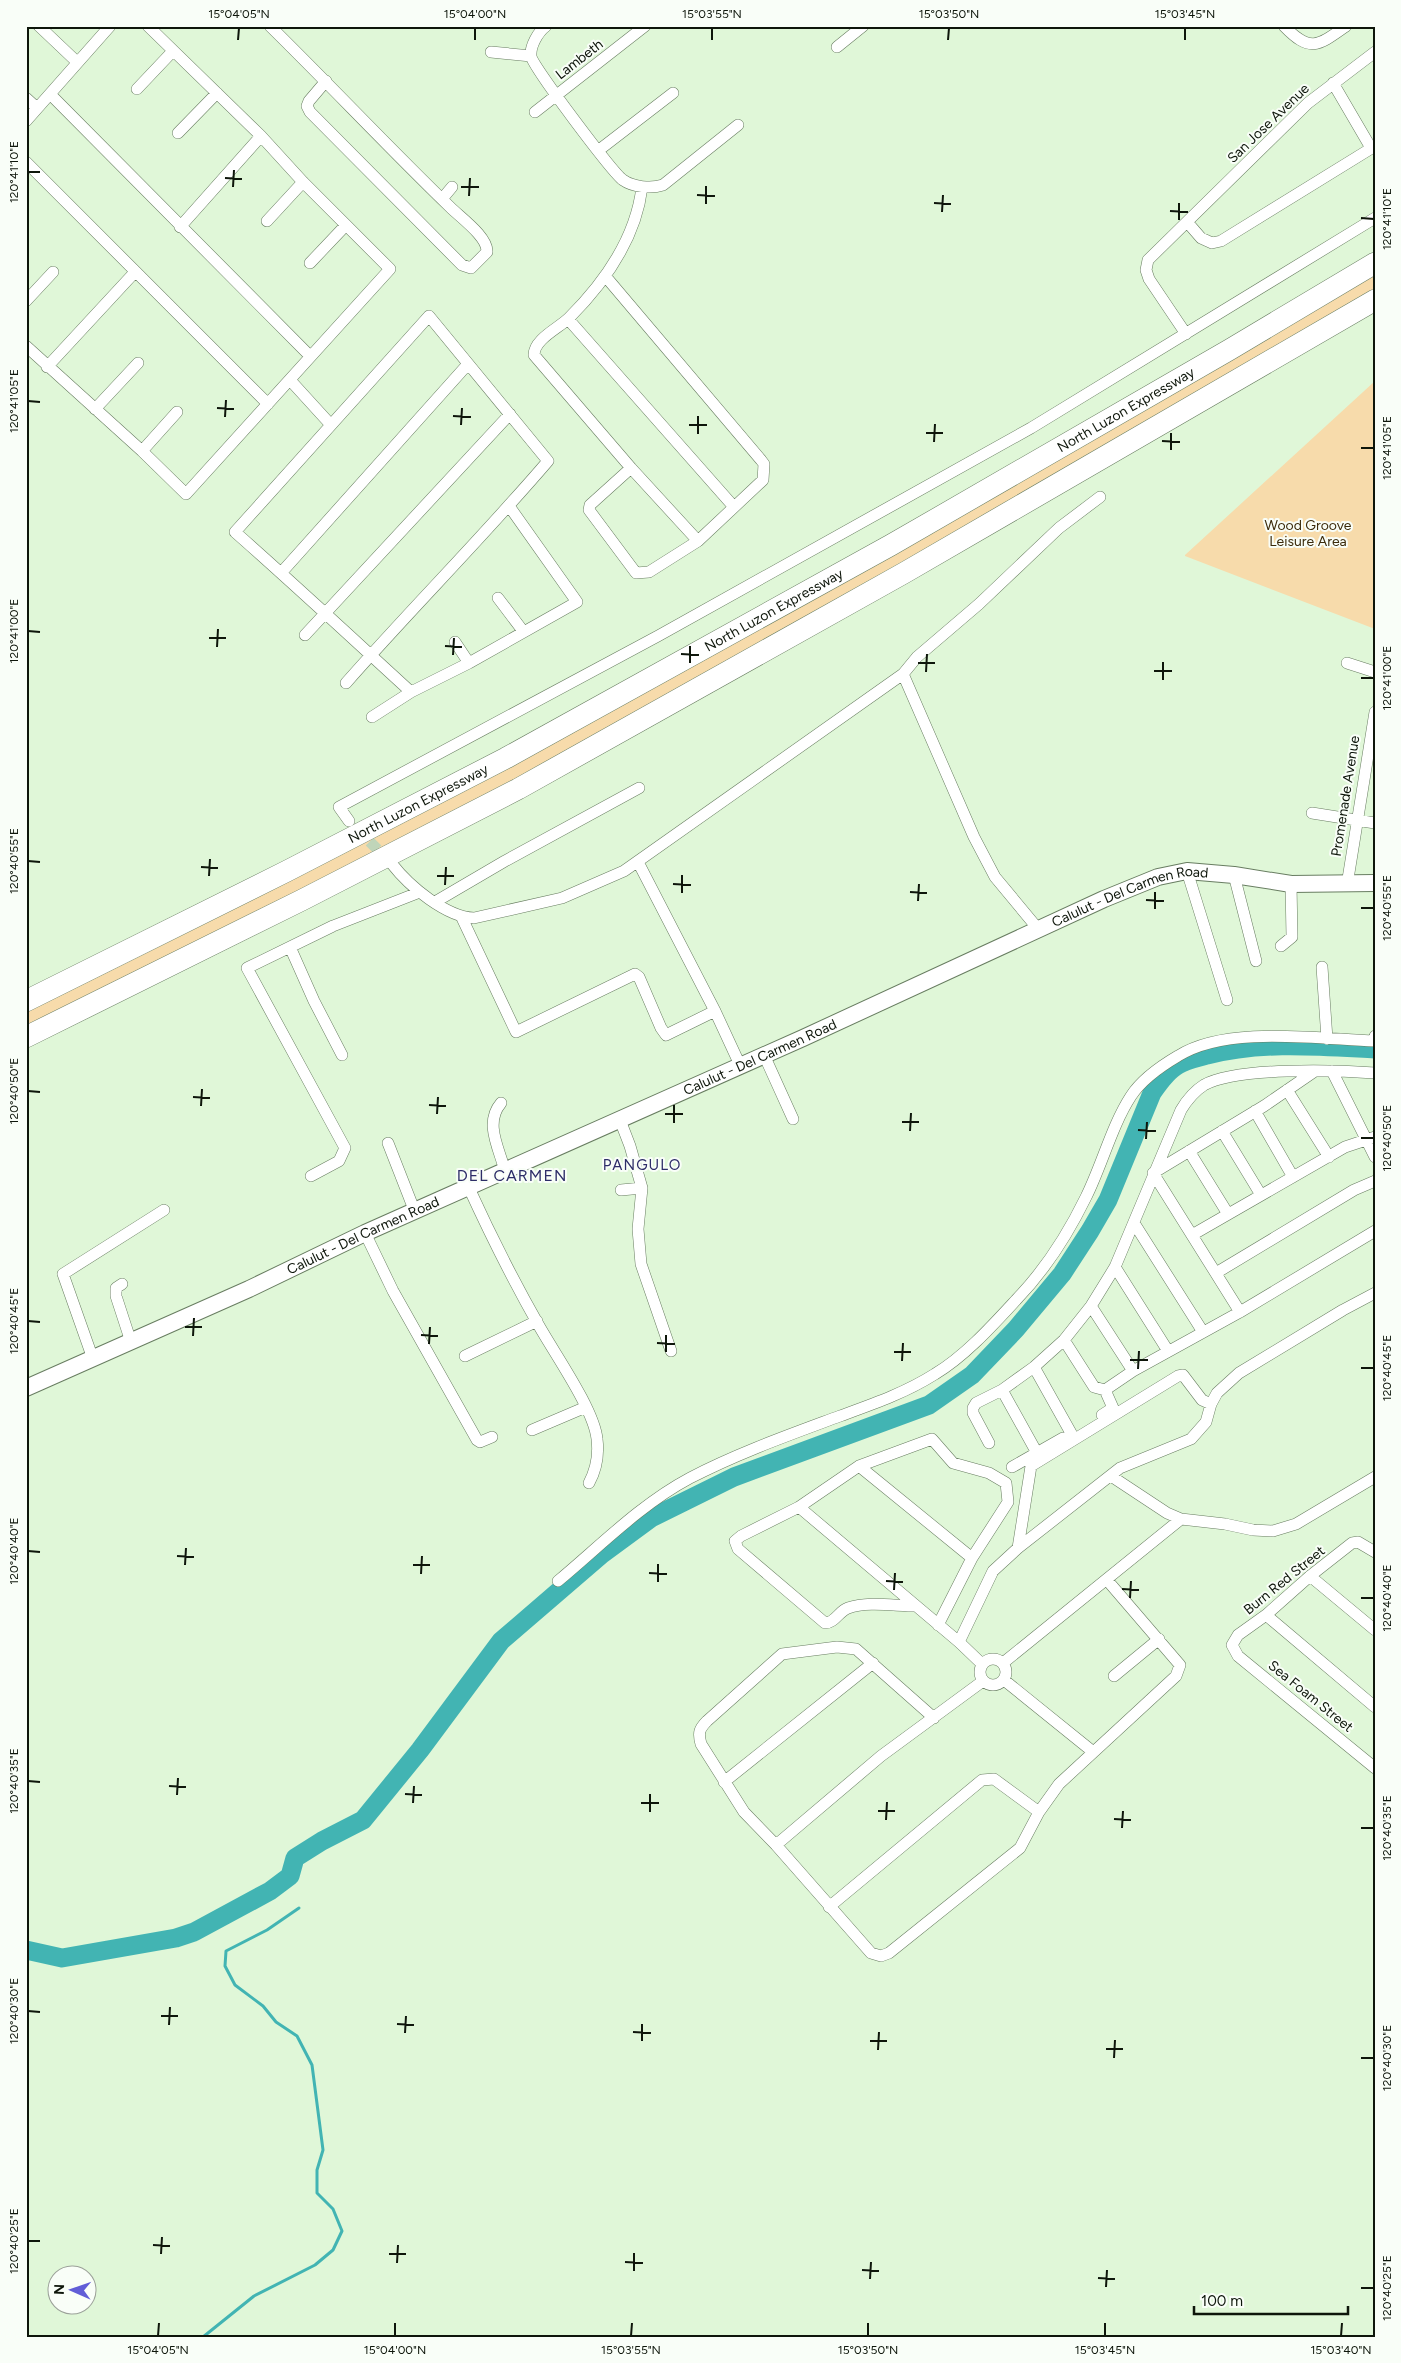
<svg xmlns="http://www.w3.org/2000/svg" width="1401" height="2363" font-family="Figtree,sans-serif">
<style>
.green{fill:#f7dbab}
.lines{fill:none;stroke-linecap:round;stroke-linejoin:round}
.stream{stroke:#42b4b3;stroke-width:3}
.river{stroke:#42b4b3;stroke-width:19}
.minor-tunnel{stroke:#c0d5b9;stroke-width:11;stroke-dasharray:11 5.5;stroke-linecap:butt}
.minor-casing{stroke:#687d61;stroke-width:12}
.secondary-casing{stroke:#687d61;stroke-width:18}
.motorway-casing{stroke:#687d61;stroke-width:22}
.minor{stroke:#fff;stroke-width:11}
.secondary{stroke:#fff;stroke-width:16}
.motorway{stroke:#fff;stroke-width:21}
.ticks{fill:none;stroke:#0e160b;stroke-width:2}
.labels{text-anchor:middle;stroke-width:4;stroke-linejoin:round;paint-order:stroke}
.street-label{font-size:14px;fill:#0e160b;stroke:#f9fef8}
.park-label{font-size:14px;fill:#3c2b0b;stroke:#f9fef8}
.neighbourhood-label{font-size:15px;letter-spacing:1px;fill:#2d2d68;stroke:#f9fef8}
.quarter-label{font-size:16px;letter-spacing:1px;fill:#2d2d68;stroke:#f9fef8}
.neatline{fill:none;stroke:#0e160b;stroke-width:2}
.ticks-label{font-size:12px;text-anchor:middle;fill:#0e160b}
</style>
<rect width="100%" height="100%" fill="#e0f7d8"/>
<path class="green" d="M1375,269V293L1301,337L465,808L26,1031V1009L280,881Z
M1375,381V629L1185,556V555Z"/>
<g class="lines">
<path class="stream" d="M203,2337L254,2296L315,2265L333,2250L342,2231L333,2209L317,2193V2170L323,2150L312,2065L297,2036L276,2022L263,2006L235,1985L225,1966L226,1951L267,1930L299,1908"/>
<path class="river" d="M26,1950L62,1958L176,1938L194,1932L270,1891L290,1876L295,1858L322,1841L363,1820L420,1750L501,1641L602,1554L651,1518L734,1477L929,1405L972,1375L1016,1329L1062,1274L1090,1231L1108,1200L1152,1093C1159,1083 1167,1071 1178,1065C1186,1060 1197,1058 1207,1055C1262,1041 1318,1046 1375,1049"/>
<path class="minor-tunnel" d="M358,830L387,859"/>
<g class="minor-casing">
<path id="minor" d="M39,26L77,62
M270,26C331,86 389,148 450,207C461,218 488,237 487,252L471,268L462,265L310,112L307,106L309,101L326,81
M546,26C538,32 530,46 531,56C532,66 613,173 623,180C633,187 651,189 663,185L738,125
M1284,26C1310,53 1318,46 1346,26
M837,47L863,26
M491,52L531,56
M1333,83L1371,148
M137,89L172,52
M50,94L310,356
M26,98L37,108
M535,112L645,26
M26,121L110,26
M178,133L217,93
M599,150L673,93
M26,162L268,404
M642,187C636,238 605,282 569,318C559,328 534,339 534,355L631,468L698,541
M442,199L452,187
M267,221L303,182
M1188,223L1201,238L1212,243L1221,241L1375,146
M180,227L261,136
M310,263L346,225
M606,277L761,460L764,464L763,480L698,541L649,572L636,573L589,510L590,505L631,468
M26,301L53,272
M568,319L734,507
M1186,334L1149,279L1146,270L1148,260L1308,103L1375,52
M26,346L142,451L186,494L390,269L303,182L261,136L148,26
M47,367L135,272
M290,380L331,425
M95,409L138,363
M142,451L177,412
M281,573L468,364
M498,598L523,631
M305,635L510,414
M455,642L469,663
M1347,663L1375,672
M903,674L974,837L995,877L1039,930
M346,683C412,608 483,537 548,461L429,316L235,532C294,584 352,638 411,692
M372,717L411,692L469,663L577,602L509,506
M1312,813L1375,823
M349,821L339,807L658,636L1031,428L1375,218
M638,862L715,1011L740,1065
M392,864C409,886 446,917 474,918L562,898L624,871L903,674L917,657L979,604L1059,528L1100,497
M1187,871L1227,1000
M1234,875L1256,961
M1347,885L1375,712
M435,902L505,861L639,788
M462,918L516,1032L635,974L639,977L661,1028L666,1035L715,1011
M1281,946L1292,937L1291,884
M290,947L314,1001L342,1055
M1322,967L1327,1039
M764,1055L793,1119
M1332,1071L1375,1157
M1287,1090L1329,1157
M501,1103C484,1123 499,1148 505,1171
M1255,1111L1293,1177
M620,1120L630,1146L642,1188L638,1229L641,1264L671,1351
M1222,1131L1261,1195
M388,1143L415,1212
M1189,1151L1228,1214
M311,1176L339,1161L345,1148L247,968L333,926L420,892
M469,1188C490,1234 513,1280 538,1324C554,1353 594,1409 597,1439C599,1455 596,1470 589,1483
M621,1190L642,1188
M1134,1223L1203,1332
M365,1233L393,1291L477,1440L480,1442L492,1437
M1192,1235L1345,1147L1375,1137
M1115,1267L1168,1351
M1216,1273L1354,1190L1375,1181
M122,1284L116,1288V1296L131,1342
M1091,1306L1133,1371
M1240,1312L1153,1173L1264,1106L1315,1071
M1064,1340L1094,1387L1105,1390L1133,1371L1240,1312L1375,1231
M465,1356L537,1321
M93,1359L63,1274L164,1210
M1034,1367L1071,1433
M1002,1390L1037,1453
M1102,1415L1113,1408L1105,1390
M532,1430L586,1407
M989,1443L973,1413V1408L976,1403L1002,1390L1034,1367L1064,1340L1091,1306L1115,1267L1181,1110C1187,1100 1193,1092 1204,1085C1237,1067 1335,1070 1375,1073
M859,1466L972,1558
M1012,1467L1063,1438
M1111,1476L1167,1513L1181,1519L1225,1524L1253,1530L1273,1531L1296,1524L1375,1477
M799,1507L959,1642L982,1664
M1018,1548L1031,1466L1178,1376L1183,1375L1202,1400L1211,1404
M1375,1552L1358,1542L1352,1543L1310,1576L1266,1615L1238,1635L1232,1645L1238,1656L1375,1768
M1310,1576L1375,1630
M558,1581C600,1546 641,1504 690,1478C738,1453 789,1435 840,1416C873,1404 905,1393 935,1374C965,1356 992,1326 1016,1300C1045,1270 1068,1234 1086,1197C1102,1165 1112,1125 1131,1096C1142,1079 1161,1066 1178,1056C1226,1025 1319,1039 1374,1041L1375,1036
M916,1606C895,1606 868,1601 848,1608C839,1611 835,1623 825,1623L738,1549L735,1541L741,1536L799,1507L859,1466L932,1439L953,1463L989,1473L1006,1483L1008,1502L972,1558L938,1625
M1266,1615L1375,1707
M959,1642L993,1571L1018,1548L1120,1468L1191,1439L1206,1422L1211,1404L1217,1393L1239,1373L1343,1310L1375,1293
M980 1672a13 13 0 1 1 26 0a13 13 0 1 1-26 0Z
M1003,1663L1181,1519
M1114,1676L1159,1639
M1004,1680L1092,1751
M934,1718L856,1649L837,1647L782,1654L707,1721C699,1729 698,1733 701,1744L744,1812L776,1845L871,1953L881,1956L889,1953L1020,1848L1039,1812L1059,1784L1176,1676L1180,1665L1107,1580
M724,1782L873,1663
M776,1845L881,1756L983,1681
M829,1907L982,1780L994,1779L1039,1812"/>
</g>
<g class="secondary-casing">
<g id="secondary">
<path id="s1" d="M26,1388L249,1289L365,1233L803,1038L1104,899L1158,877L1187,871L1234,875L1291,884L1375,883"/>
</g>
</g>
<g class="motorway-casing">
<g id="motorway">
<path id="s2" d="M26,1001L287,871L506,758L891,545L1229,350L1375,263"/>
<path d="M26,1037L302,900L518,789L904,573L1375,300"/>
</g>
</g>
<use href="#minor" class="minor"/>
<use href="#secondary" class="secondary"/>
<use href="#motorway" class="motorway"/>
</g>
<path class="ticks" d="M238,40L239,28M475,40V28M712,40V28M948,40L949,28M1185,40V28M28,172H40M225,178L242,179M233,187L234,170M461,187H479M697,195L715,196M469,196L470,178M934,203L951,204M706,204V186M1170,211L1188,212M942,212L943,195M1361,218L1374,219M1179,220V203M28,401L40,402M217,408L234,409M453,416L471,417M225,417L226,400M461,425L462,408M689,425H707M926,433H943M698,434V416M1162,441L1180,442M934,442L935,424M1361,448H1374M1171,450V433M28,631L40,632M209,638H226M445,646L462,647M217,647L218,629M681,654L699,655M453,655L454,638M690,663V646M918,663H935M1154,671H1172M926,672L927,654M1361,678H1374M1163,680V662M28,861L40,862M201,867L218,868M209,876L210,859M437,876H454M673,884L691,885M445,885L446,867M910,892L927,893M682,893V875M1146,900L1164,901M918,901L919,884M1361,908H1374M1155,909V892M28,1091L40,1092M193,1097L210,1098M429,1105L446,1106M201,1106L202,1089M437,1114L438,1097M665,1114H683M902,1122H919M674,1123V1105M1138,1130L1156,1131M910,1131L911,1113M1361,1138H1374M1146,1139L1147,1122M28,1321L40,1322M185,1327H202M421,1335L438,1336M193,1336L194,1318M657,1343L675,1344M429,1344L430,1327M666,1352V1335M894,1352H911M1130,1360H1148M902,1361L903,1343M1361,1368H1374M1138,1369L1139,1351M28,1551L40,1552M177,1556L194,1557M185,1565L186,1548M413,1565H430M649,1573L667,1574M421,1574L422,1556M886,1581L903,1582M658,1582V1564M1122,1589L1139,1590M894,1590L895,1573M1130,1598L1131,1581M1361,1598H1374M28,1781L40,1782M169,1786L186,1787M405,1794L422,1795M177,1795L178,1778M413,1803L414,1786M641,1803H659M878,1811H895M650,1812V1794M1114,1819L1131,1820M886,1820L887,1802M1122,1828L1123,1811M1361,1828H1374M28,2011L40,2012M161,2016H178M397,2024L414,2025M169,2025L170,2007M633,2032L651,2033M405,2033L406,2016M642,2041V2024M870,2041H887M1106,2049H1123M878,2050L879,2032M1114,2058L1115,2040M1361,2058H1374M28,2241H40M153,2245L170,2246M161,2254L162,2237M389,2254H406M625,2262L643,2263M397,2263L398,2245M862,2270L879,2271M634,2271V2253M1098,2278L1115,2279M870,2279L871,2262M1106,2287L1107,2270M1361,2288H1374M158,2336L159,2323M395,2336V2323M631,2336L632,2323M868,2336V2323M1105,2336V2323M1341,2336L1342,2323"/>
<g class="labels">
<g class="street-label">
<text transform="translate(579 59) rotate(-38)" y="5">Lambeth</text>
<text transform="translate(1268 123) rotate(-44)" y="5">San Jose Avenue</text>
<text dy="5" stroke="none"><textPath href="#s2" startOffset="1249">North Luzon Expressway</textPath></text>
<text dy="5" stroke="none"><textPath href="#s2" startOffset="844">North Luzon Expressway</textPath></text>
<text transform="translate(1345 796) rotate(-81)" y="5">Promenade Avenue</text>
<text dy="5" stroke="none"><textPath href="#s2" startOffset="439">North Luzon Expressway</textPath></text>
<text dy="5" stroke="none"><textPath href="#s1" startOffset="1210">Calulut - Del Carmen Road</textPath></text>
<text dy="5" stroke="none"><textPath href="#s1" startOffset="805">Calulut - Del Carmen Road</textPath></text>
<text dy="5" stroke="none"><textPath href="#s1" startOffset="370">Calulut - Del Carmen Road</textPath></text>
<text transform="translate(1284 1580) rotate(-39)" y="5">Burn Red Street</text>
<text transform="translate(1311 1696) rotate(39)" y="5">Sea Foam Street</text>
</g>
<g class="park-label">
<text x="1308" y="530">Wood Groove<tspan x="1308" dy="16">Leisure Area</tspan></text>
</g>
<g class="neighbourhood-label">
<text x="642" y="1170">PANGULO</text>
</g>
<g class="quarter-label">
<text x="512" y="1181">DEL CARMEN</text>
</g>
</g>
<rect width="1401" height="2363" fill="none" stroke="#f9fef8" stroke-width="55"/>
<g transform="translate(72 2290) rotate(272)"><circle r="24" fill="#f9fef8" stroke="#9ba199"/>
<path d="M0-4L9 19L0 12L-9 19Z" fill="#615ed7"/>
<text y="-8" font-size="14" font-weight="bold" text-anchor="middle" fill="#0e160b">N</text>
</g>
<path d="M1194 2306v8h154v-8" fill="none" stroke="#0e160b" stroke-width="2.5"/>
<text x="1201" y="2306" font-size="15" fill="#0e160b" stroke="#f9fef8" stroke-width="4" paint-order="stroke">100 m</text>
<rect x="28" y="28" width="1346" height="2308" class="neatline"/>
<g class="ticks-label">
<text x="239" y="18">15°04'05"N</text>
<text x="475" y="18">15°04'00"N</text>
<text x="712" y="18">15°03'55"N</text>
<text x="949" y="18">15°03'50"N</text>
<text x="1185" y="18">15°03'45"N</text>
<text transform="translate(14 172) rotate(-90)" y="4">120°41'10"E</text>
<text transform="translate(1387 219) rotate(-90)" y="4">120°41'10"E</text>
<text transform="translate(14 401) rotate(-90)" y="4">120°41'05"E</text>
<text transform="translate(1387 448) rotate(-90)" y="4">120°41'05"E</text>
<text transform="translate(14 631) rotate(-90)" y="4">120°41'00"E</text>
<text transform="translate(1387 678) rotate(-90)" y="4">120°41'00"E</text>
<text transform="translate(14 861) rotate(-90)" y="4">120°40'55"E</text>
<text transform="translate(1387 908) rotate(-90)" y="4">120°40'55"E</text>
<text transform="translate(14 1091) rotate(-90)" y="4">120°40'50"E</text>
<text transform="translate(1387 1138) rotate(-90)" y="4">120°40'50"E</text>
<text transform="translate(14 1321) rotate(-90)" y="4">120°40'45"E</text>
<text transform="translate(1387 1368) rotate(-90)" y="4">120°40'45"E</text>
<text transform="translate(14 1551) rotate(-90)" y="4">120°40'40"E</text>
<text transform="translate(1387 1598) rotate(-90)" y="4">120°40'40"E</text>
<text transform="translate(14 1781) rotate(-90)" y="4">120°40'35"E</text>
<text transform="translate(1387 1828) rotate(-90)" y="4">120°40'35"E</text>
<text transform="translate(14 2011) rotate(-90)" y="4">120°40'30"E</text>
<text transform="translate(1387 2058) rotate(-90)" y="4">120°40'30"E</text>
<text transform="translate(14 2241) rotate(-90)" y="4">120°40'25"E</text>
<text transform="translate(1387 2288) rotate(-90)" y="4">120°40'25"E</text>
<text x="158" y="2354">15°04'05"N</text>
<text x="395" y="2354">15°04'00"N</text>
<text x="631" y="2354">15°03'55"N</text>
<text x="868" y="2354">15°03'50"N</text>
<text x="1105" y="2354">15°03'45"N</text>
<text x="1341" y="2354">15°03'40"N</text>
</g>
</svg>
